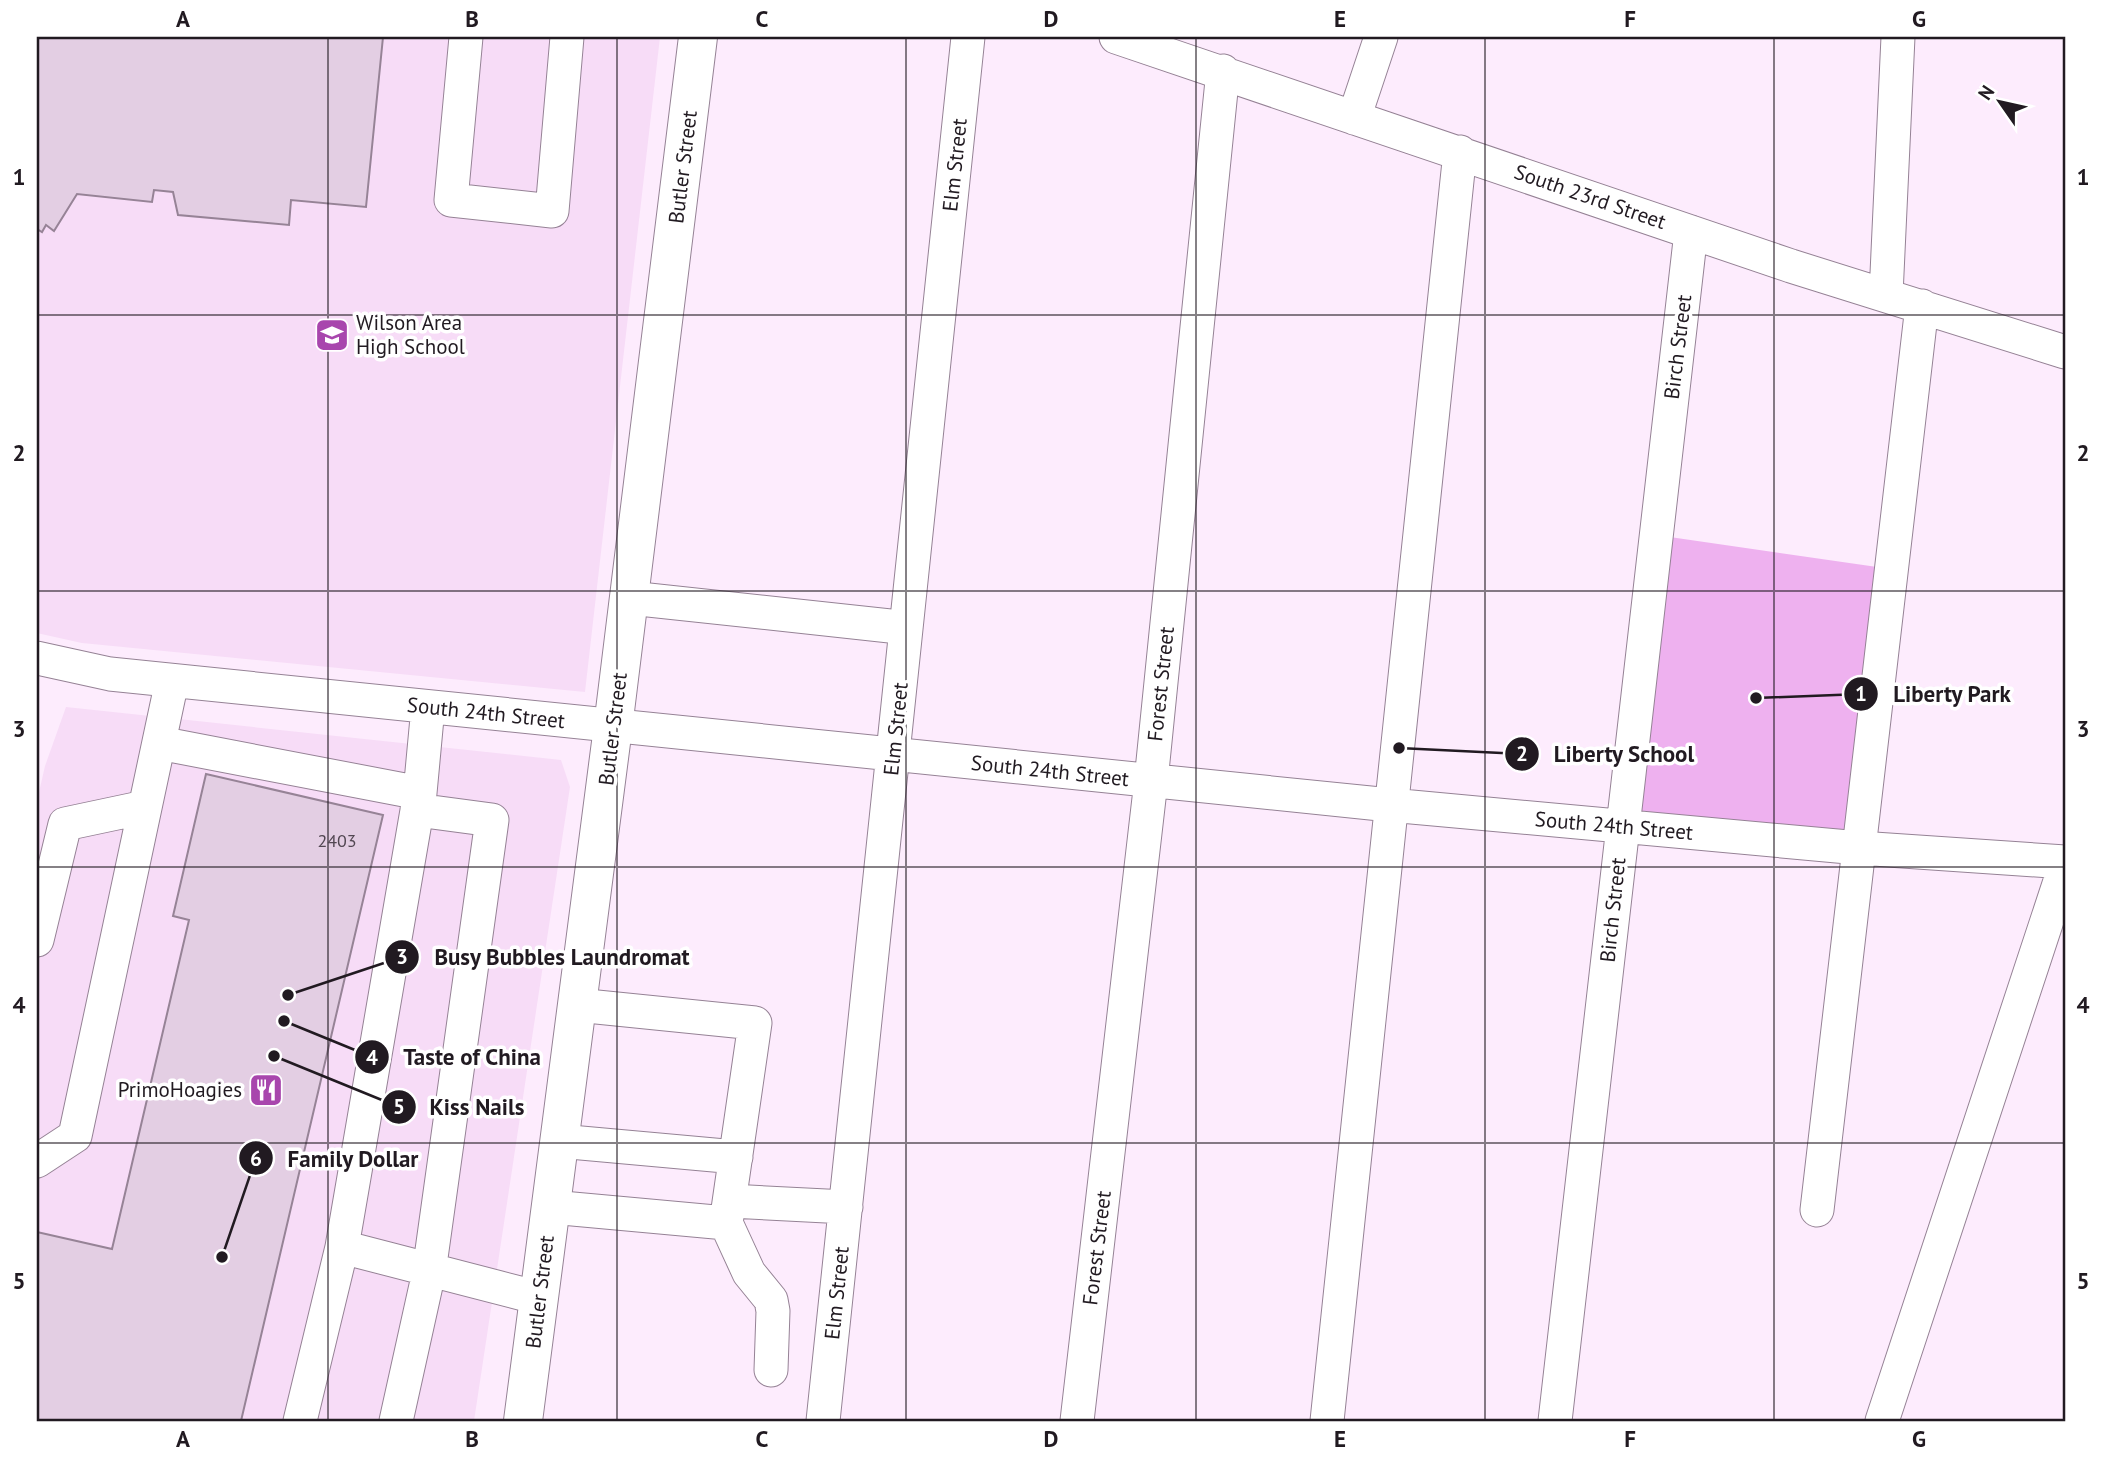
<svg xmlns="http://www.w3.org/2000/svg" width="2102" height="1458" font-family="'PT Sans',sans-serif">
<style>
.built{fill:#f7dcf7}
.green{fill:#eeb1ef}
.building{fill:#e3cee3;stroke:#968396;stroke-width:2}
.lines{fill:none;stroke-linecap:round;stroke-linejoin:round}
.minor-casing{stroke:#958295;stroke-width:35}
.major-casing{stroke:#958295;stroke-width:40}
.minor{stroke:#fff;stroke-width:33}
.major{stroke:#fff;stroke-width:38}
.grid{fill:none;stroke:#211a21;stroke-width:2;stroke-opacity:0.55}
.labels{text-anchor:middle;stroke-width:7;stroke-linejoin:round;paint-order:stroke}
.number-label{font-size:18px;fill:#524752}
.street-label{font-size:21px;fill:#211a21;stroke:#fff}
.poi-label{font-size:21px;fill:#211a21;stroke:#fff;text-anchor:start}
.leader{fill:none;stroke:#211a21;stroke-width:2.5}
.callout-dot{fill:#211a21;stroke:#fff;stroke-width:2.5}
.mark-label{font-size:21px;text-anchor:middle;font-weight:bold;fill:#fff}
.callout-label{font-size:23px;text-anchor:middle;font-weight:bold;fill:#211a21;stroke:#fff;stroke-width:7;stroke-linejoin:round;paint-order:stroke}
.neatline{fill:none;stroke:#211a21;stroke-width:2.5}
.grid-label{font-size:23px;text-anchor:middle;font-weight:bold;fill:#211a21}
</style>
<rect width="100%" height="100%" fill="#fdecfd"/>
<path class="built" d="M37,37H660L585,692L82,643L37,633Z
M66,707L561,760L570,787L474,1421H37V801L45,766Z"/>
<path class="green" d="M1656,535L1891,569L1859,848L1622,827Z"/>
<path class="building" d="M37,37H383L366,207L291,200L289,225L178,215L173,192L154,190L152,202L77,194L54,231L46,225L42,232L37,229Z
M206,774L383,815L241,1421H37V1232L112,1249L189,920L173,916Z"/>
<g class="lines">
<g class="minor-casing">
<path id="minor" d="M466,37L451,200L552,211L567,37
M1116,37L1791,266L2065,352
M1354,118L1381,37
M1886,295L1898,37
M630,598L890,626
M37,658L110,674L1390,805L1859,848L2065,862
M159,743L420,793
M37,940L65,824L145,807
M559,1141L736,1157
M37,1161L75,1136L172,681
M730,1201L846,1207
M551,1207L726,1223L755,1023L577,1005
M1817,1210L1922,306
M726,1223L749,1273L771,1300L773,1311L771,1370
M342,1247L539,1298
M300,1421L342,1247L420,793L428,707
M396,1421L429,1272L492,820L417,810
M823,1421L968,37
M1077,1421L1151,781L1223,71
M1327,1421L1460,152
M1555,1421L1691,232
M1882,1421L2065,866"/>
</g>
<g class="major-casing">
<path id="major" d="M523,1421L613,727L698,37"/>
</g>
<use href="#minor" class="minor"/>
<use href="#major" class="major"/>
</g>
<path class="grid" d="M328,37V1421M617,37V1421M906,37V1421M1196,37V1421M1485,37V1421M1774,37V1421M37,315H2065M37,591H2065M37,867H2065M37,1143H2065"/>
<defs>
<g id="school-square" transform="scale(1.75)"><rect x="-9" y="-9" width="18" height="18" rx="4" fill="#a846ad" stroke="#fff"/><path d="M0-5L7-2L0 1L-7-2ZM-4 1L0 2.5L4 1V4Q0 6-4 4Z" fill="#fff"/></g>
<g id="restaurant-square" transform="scale(1.75)"><rect x="-9" y="-9" width="18" height="18" rx="4" fill="#a846ad" stroke="#fff"/><path d="M-5-6h1v4h1v-4h1v4h1v-4h1v5L-1.5 .5V6h-2V.5L-5-1ZM5-6V6H3V1.5H1.5Q1.5-4 5-6Z" fill="#fff"/></g>
</defs>
<g fill-rule="evenodd">
<use href="#school-square" x="332" y="335"/>
<use href="#restaurant-square" x="266" y="1090"/>
</g>
<g class="labels">
<g class="number-label">
<text x="337" y="847">2403</text>
</g>
<g class="street-label">
<text transform="translate(955 165) rotate(-84)" y="7">Elm Street</text>
<text transform="translate(683 167) rotate(-83)" y="7">Butler Street</text>
<text transform="translate(1590 197) rotate(19)" y="7">South 23rd Street</text>
<text transform="translate(1678 347) rotate(-83)" y="7">Birch Street</text>
<text transform="translate(1161 684) rotate(-84)" y="7">Forest Street</text>
<text transform="translate(486 713) rotate(6)" y="7">South 24th Street</text>
<text transform="translate(613 729) rotate(-83)" y="7">Butler Street</text>
<text transform="translate(896 729) rotate(-84)" y="7">Elm Street</text>
<text transform="translate(1050 771) rotate(6)" y="7">South 24th Street</text>
<text transform="translate(1614 826) rotate(5)" y="7">South 24th Street</text>
<text transform="translate(1613 910) rotate(-84)" y="7">Birch Street</text>
<text transform="translate(1097 1248) rotate(-83)" y="7">Forest Street</text>
<text transform="translate(540 1292) rotate(-83)" y="7">Butler Street</text>
<text transform="translate(837 1293) rotate(-84)" y="7">Elm Street</text>
</g>
<g class="poi-label">
<text x="356" y="330">Wilson Area<tspan x="356" dy="24">High School</tspan></text>
<text x="242" y="1097" text-anchor="end">PrimoHoagies</text>
</g>
</g>
<path class="leader" d="M1756 698L1861 694M1399 748L1522 754M288 995L402 957M284 1021L372 1057M274 1056L399 1107M222 1257L256 1158"/>
<g class="callout-dot">
<circle cx="1756" cy="698" r="7"/>
<circle cx="1399" cy="748" r="7"/>
<circle cx="288" cy="995" r="7"/>
<circle cx="284" cy="1021" r="7"/>
<circle cx="274" cy="1056" r="7"/>
<circle cx="222" cy="1257" r="7"/>
<circle cx="1861" cy="694" r="18"/>
<circle cx="1522" cy="754" r="18"/>
<circle cx="402" cy="957" r="18"/>
<circle cx="372" cy="1057" r="18"/>
<circle cx="399" cy="1107" r="18"/>
<circle cx="256" cy="1158" r="18"/>
</g>
<g class="mark-label">
<text x="1861" y="701">1</text>
<text x="1522" y="761">2</text>
<text x="402" y="964">3</text>
<text x="372" y="1065">4</text>
<text x="399" y="1114">5</text>
<text x="256" y="1166">6</text>
</g>
<g class="callout-label">
<text x="1952" y="702">Liberty Park</text>
<text x="1624" y="762">Liberty School</text>
<text x="562" y="965">Busy Bubbles Laundromat</text>
<text x="472" y="1065">Taste of China</text>
<text x="477" y="1115">Kiss Nails</text>
<text x="353" y="1167">Family Dollar</text>
</g>
<rect width="2102" height="1458" fill="none" stroke="#ffffff" stroke-width="77"/>
<g transform="translate(2000 102) rotate(304)" stroke="#ffffff" stroke-width="5" paint-order="stroke">
<path d="M0-5L12 26L0 18L-12 26Z" fill="#211a21"/>
<text y="-10" font-size="19" font-weight="bold" text-anchor="middle" fill="#211a21">N</text>
</g>
<rect x="38" y="38" width="2026" height="1382" class="neatline"/>
<g class="grid-label">
<text x="183" y="27">A</text>
<text x="472" y="27">B</text>
<text x="762" y="27">C</text>
<text x="1051" y="27">D</text>
<text x="1340" y="27">E</text>
<text x="1630" y="27">F</text>
<text x="1919" y="27">G</text>
<text x="19" y="185">1</text>
<text x="2083" y="185">1</text>
<text x="19" y="461">2</text>
<text x="2083" y="461">2</text>
<text x="19" y="737">3</text>
<text x="2083" y="737">3</text>
<text x="19" y="1013">4</text>
<text x="2083" y="1013">4</text>
<text x="19" y="1289">5</text>
<text x="2083" y="1289">5</text>
<text x="183" y="1447">A</text>
<text x="472" y="1447">B</text>
<text x="762" y="1447">C</text>
<text x="1051" y="1447">D</text>
<text x="1340" y="1447">E</text>
<text x="1630" y="1447">F</text>
<text x="1919" y="1447">G</text>
</g>
</svg>
